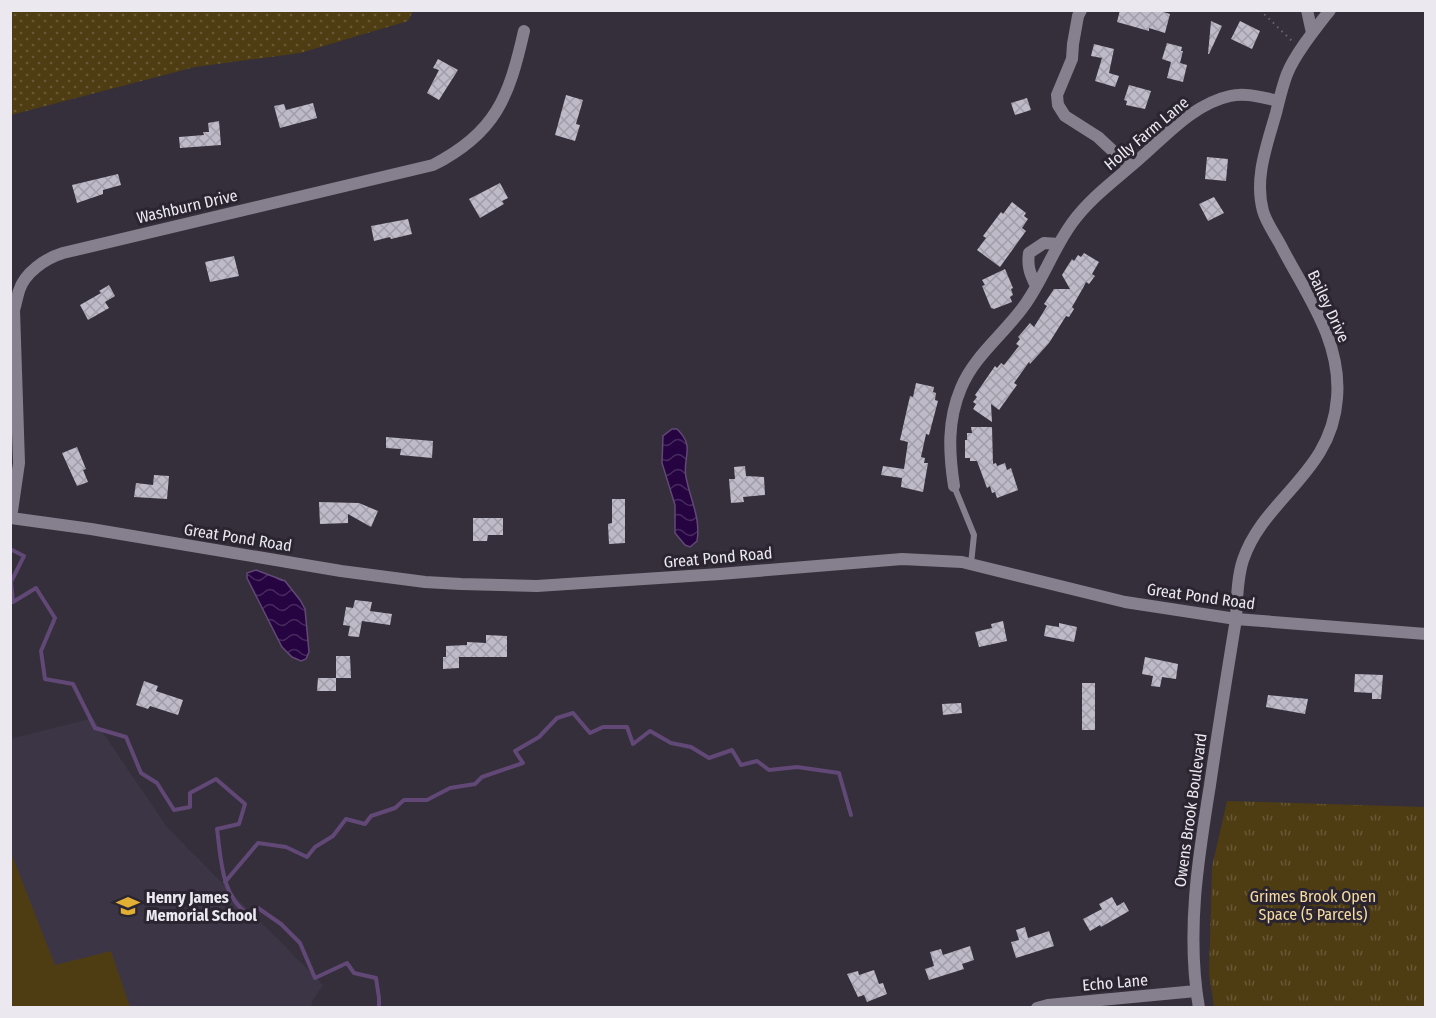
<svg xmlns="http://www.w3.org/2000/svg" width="1436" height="1018" font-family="'Fira Sans Condensed',sans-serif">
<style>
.built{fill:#3c3546}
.grass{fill:url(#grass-dots)}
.park{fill:url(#park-tufts)}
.pitch{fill:#4e3c13}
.water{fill:url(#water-waves);stroke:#614876;stroke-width:1.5}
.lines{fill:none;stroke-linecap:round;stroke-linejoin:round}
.stream{stroke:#614876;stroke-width:4}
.building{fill:url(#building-cross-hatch)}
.path{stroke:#6b6771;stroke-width:2;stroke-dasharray:1.5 4.5;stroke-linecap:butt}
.service{stroke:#86808e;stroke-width:6}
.minor{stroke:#86808e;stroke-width:12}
.labels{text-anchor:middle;stroke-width:6;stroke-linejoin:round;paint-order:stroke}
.street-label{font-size:16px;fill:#ebe8f0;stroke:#2a2530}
.park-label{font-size:16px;fill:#f7dba1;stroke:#2a2530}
.poi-label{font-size:16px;font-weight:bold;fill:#ebe8f0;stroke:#2a2530;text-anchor:start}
</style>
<defs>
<pattern id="grass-dots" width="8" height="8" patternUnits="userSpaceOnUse" patternTransform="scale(1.5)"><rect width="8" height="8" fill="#4e3c13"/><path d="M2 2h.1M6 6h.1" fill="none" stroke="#685836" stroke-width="1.8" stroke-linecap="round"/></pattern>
<pattern id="park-tufts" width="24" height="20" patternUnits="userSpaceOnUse" patternTransform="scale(1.5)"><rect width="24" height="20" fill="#4e3c13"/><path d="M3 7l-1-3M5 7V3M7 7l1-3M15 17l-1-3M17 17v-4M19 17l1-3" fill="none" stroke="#685836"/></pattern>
<pattern id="water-waves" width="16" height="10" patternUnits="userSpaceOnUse" patternTransform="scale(1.5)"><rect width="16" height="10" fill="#260441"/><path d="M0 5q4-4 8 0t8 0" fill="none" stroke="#46295d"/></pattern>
<pattern id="building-cross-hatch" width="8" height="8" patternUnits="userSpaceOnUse" patternTransform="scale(1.5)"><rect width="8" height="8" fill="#bfbac8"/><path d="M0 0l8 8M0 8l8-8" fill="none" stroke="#a19da8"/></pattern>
</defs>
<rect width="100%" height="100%" fill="#342f3a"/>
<path class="built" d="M93,718L167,827L323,985L313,1000L311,1007H11L10,739Z"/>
<path class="grass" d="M11,10H413V11L408,21L300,53L195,67L11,115Z"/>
<path class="park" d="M1227,801L1425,807V1007H1214L1209,974L1212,867Z"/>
<path class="pitch" d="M10,850L55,965L111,951L130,1007H11Z"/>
<path class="water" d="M672,429H677C696,447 682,458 686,477C690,499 701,518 697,541L690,547L685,545L675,533V505L662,463L663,436Z
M256,570L285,581L300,600L305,609L309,652L306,659L301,661L292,657L282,647L247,578V573Z"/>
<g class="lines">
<path class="stream" d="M10,549L24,556L11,582L13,602L36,588L55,618L41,651L45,679L73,684L95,728L126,737L141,773L157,783L174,810L190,807V793L216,779L245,804L239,824L217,829C221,858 221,896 248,914L258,908L281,924L300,943L315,978L347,963L354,973L376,978L379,998V1008
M225,882L258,843L286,847L307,857L315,847L333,836L346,819L365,824L371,816L395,808L404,800H427L450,788L475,784L482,777L523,763L515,751L539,737L557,718L573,713L590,733L603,727H627L633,744L650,731L671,743L691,747L709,758L732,750L741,765L757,761L769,770L797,767L839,773L851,815"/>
</g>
<path class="building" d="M1120,10H1157L1170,14L1165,33L1149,28V31L1117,22Z
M1211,21L1222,26L1209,54H1208Z
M1240,21L1260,31L1252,49L1231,39Z
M1167,43L1182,47L1181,51H1183L1180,63L1187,65L1183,82L1167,78L1171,62L1162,59Z
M1094,44L1114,49L1109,73L1119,76L1115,87L1095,81L1102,58L1091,56Z
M438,59L458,70L439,100L427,93L439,70L433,68Z
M1129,85L1151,91L1145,109L1126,105L1127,101L1124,100Z
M566,95L583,100L576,124L580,125L575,141L555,135Z
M1027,98L1031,110L1015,115L1011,103Z
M313,103L317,118L280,128L274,106L284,104L286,110Z
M219,121L221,145L180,148L179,137L204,135L203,132H209L208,123Z
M1207,157L1228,159L1226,181L1205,179Z
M118,174L121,185L103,190V194L77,203L72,185Z
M500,183L508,198L502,201L504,204L480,218L469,199Z
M1214,197L1224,213L1208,221L1199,204Z
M1012,202L1026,213L1024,216L1028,219L1022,228L1026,231L1000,267L977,250L986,238L983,236L1001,212L1003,214Z
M408,219L412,234L391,239L390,237L374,241L371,226Z
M1084,253L1099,262L1092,274L1095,276L1089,284L1086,282L1083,288L1072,307L1074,309L1069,317L1066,316L1049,343L1030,364L1029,362L1014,383L1017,385L999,410L991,404L992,422L973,409L976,404L973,402L977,397L975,395L995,366L997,368L1001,363L1004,365L1019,346L1016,344L1020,339L1018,337L1030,323L1034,327L1047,306L1044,304L1054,289H1070L1062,275L1072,259L1074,261L1078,255L1081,257Z
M234,256L239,276L210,282L205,262Z
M1005,269L1013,288L1011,289L1013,295L1010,297L1012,302L994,309L991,308L982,286L985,285L982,280Z
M109,285L115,296L105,302L109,308L88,320L80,305L101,293L99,291Z
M916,383L934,387L933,392L936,393L935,400L938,401L929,435L926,434L921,457L925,458L924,463H928L923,492L901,487L902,478L881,475L883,466L904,469L908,442L900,440L910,396L913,397Z
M971,427H992L993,464L996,463L997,466L1005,463L1007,470L1011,468L1018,490L997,498L995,492L992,493L990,486L987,488L977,461H970V458H965V440H967V433H972Z
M386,437L433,441L432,458L400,455L401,449L386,448Z
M77,447L86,469L83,470L88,482L77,486L62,453Z
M745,466L746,476L764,477L765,495L743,497L744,502L731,503L729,479H735L734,467Z
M154,475L169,476L167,499L134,497L136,483L153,485Z
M612,499H625V543L609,544L608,524L612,523Z
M319,502L359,503L378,511L371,527L348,514V523L320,524Z
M473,518H503V535H488L487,541H473Z
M355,600L372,602L370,611L392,614L390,625L362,621L359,637L348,636L350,626L343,625L346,607L353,608Z
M1003,621L1007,641L979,647L975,632L992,628L991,624Z
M1059,623L1077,627L1074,642L1044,636L1046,625L1059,627Z
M486,635L507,636V657H459V668L443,669V657H446V646L467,645V642L486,643Z
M336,656H350L351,678H336Z
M1145,657L1178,664L1176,679L1162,677L1160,687L1151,686L1153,676L1142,674Z
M1355,674L1383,675L1381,699H1372V693L1354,692Z
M318,678H336V691H317Z
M144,681L158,686L156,691L183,700L178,715L150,706L148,709L136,705Z
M1082,683H1095V730H1082Z
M1268,695L1308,699L1305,714L1266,707Z
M961,703L962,713L943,715L942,704Z
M1112,897L1117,906L1124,902L1129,911L1101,927L1100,925L1090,931L1083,919L1102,909L1099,904Z
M1025,927L1028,938L1049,931L1054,946L1016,958L1011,942L1019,940L1016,930Z
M970,946L974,960L962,964L964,969L929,980L925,969L934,966L930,952L941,949L943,955Z
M874,970L879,984L883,983L887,994L867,1002L864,995L858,997L847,974L858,971L859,975Z"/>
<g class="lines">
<path class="path" d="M1260,10L1293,42"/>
<path class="service" d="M954,486L974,535L971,564"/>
<path class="minor" d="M1081,10L1078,16L1073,44L1072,59L1057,95L1058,105L1065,116L1098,137L1130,167
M1307,10L1312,33
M524,31C509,97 496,133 433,165L63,253C46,258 24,273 19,291C17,297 16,304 14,310L19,463L11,518L91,529L341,571L425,582L461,584L537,586L720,574L902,559L962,562L1125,602L1236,619L1426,634
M1036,286C1030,274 1027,266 1029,253L1044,243L1059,244
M954,486C949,453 947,421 961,388C974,356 1004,334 1024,306C1043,280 1053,249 1072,223C1089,199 1115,180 1138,160C1165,137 1193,104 1230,96C1246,92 1263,98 1279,101
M1037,1008L1048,1005L1196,991
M1199,1008C1186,933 1198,859 1210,785C1218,730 1227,674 1236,619C1237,600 1237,578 1243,560C1264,498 1332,473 1337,398C1342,340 1305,293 1280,244C1274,233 1266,222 1263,211C1254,178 1267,145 1276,113C1279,101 1282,87 1287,74C1295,54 1316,28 1330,10"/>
</g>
<defs>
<g id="school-bare" transform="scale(1.8)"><path d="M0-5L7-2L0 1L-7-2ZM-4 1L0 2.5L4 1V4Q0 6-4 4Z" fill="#e1af34" stroke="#2a2530" stroke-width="2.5" paint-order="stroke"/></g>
</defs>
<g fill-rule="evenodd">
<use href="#school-bare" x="128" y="906"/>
</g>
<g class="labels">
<g class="street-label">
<text transform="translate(1146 133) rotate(-40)" y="6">Holly Farm Lane</text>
<text transform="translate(187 206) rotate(-13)" y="6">Washburn Drive</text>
<text transform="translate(1329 306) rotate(65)" y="6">Bailey Drive</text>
<text transform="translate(238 537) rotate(9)" y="6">Great Pond Road</text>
<text transform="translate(718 557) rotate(-5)" y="6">Great Pond Road</text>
<text transform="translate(1201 596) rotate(8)" y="6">Great Pond Road</text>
<text transform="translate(1190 810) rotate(-82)" y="6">Owens Brook Boulevard</text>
<text transform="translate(1115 982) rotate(-5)" y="6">Echo Lane</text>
</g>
<g class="park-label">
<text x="1313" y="902">Grimes Brook Open<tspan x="1313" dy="18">Space (5 Parcels)</tspan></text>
</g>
<g class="poi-label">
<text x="146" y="903">Henry James<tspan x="146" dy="18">Memorial School</tspan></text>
</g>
</g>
<rect width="1436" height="1018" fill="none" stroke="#ebe8f0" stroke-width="24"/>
</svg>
